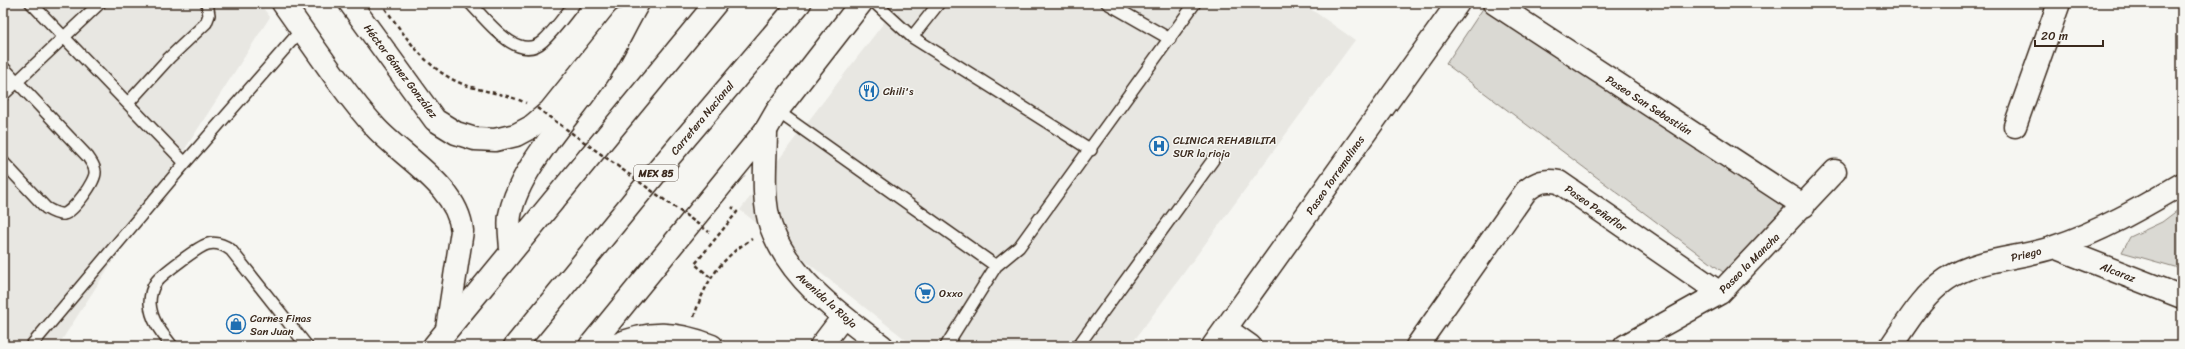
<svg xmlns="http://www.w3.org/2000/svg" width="2185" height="349" font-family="Sriracha,sans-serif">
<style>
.built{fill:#e8e7e2}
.green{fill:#dad9d3;stroke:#8a8278}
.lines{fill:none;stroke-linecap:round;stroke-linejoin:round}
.lane-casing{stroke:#3b2a1e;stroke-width:14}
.street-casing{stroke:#3b2a1e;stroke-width:25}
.secondary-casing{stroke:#3b2a1e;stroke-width:25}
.highway-casing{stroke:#3b2a1e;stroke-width:25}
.path{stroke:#3b2a1e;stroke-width:2.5;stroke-dasharray:4 3;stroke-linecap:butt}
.lane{stroke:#f6f6f2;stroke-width:11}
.street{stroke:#f6f6f2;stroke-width:22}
.secondary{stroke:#f6f6f2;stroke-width:22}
.highway{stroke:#f6f6f2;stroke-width:22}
.path-bridge{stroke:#3b2a1e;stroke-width:2.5;stroke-dasharray:4 3;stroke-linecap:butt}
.labels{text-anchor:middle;stroke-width:3;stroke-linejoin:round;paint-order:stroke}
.shield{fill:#f6f6f2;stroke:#73675e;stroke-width:1}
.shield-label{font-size:10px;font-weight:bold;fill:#3b2a1e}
.street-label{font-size:11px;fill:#3b2a1e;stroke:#f6f6f2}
.poi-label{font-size:11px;fill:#3b2a1e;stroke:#f6f6f2;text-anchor:start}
</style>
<rect width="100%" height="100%" fill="#f6f6f2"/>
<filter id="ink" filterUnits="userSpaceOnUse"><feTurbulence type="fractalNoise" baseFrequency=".025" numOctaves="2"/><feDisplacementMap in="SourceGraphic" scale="8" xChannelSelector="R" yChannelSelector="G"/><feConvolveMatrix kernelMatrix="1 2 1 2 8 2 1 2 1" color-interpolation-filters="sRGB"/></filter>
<g filter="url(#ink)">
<path class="built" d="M3,3H259L270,17L58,346H3Z
M899,3H1302L1355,40L1130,346H914L740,210Z"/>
<path class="green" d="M1484,7L1787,209L1731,278L1446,64Z
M2182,207V269L2122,252L2130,237L2162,222Z"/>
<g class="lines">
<g class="lane-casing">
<path id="lane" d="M31,3L185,163
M470,3C487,20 518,64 543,41C555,30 565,15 575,3
M875,3L912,37L1091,150
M1107,3L1170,39
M912,37L939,3
M3,67L88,157C91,162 95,166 95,172C96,181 73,212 64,214C58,215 51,211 46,208L3,162
M3,95L100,3
M128,103L169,58L206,23L209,15L207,3
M777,111L996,266
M31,346L185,163L302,29
M172,346C162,333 151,321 150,303C150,296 152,288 156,282C161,275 199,246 208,244C216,242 224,245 231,250L307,346
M946,346L996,266L1019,247L1195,3
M1078,346L1213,160"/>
</g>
<g class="street-casing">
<path id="street" d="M1494,3L1804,206
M2015,126L2059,3
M766,130L777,111L861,3
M2054,247L2182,297
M1226,329L1250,346
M1213,346L1458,3
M1417,346L1526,191C1537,182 1545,179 1559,182L1720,293
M1625,346L1720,293L1835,171
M1891,346C1907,323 1923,295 1947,279C1978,258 2020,259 2054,247C2100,232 2141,208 2182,184"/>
</g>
<g class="secondary-casing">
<path id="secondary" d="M283,3C313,45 342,90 376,128C404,158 458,187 462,231L447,329
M350,3L435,120L456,133L475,139L495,140L516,135L531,127L550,111L623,20
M766,130C766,161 761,198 771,227C790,279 839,314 882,346
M590,346L766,130
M614,346C649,330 677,332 712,346
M821,346L843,317"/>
</g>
<g class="highway-casing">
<path id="highway" d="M511,252C511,240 508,227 510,215C519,167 571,116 598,75C613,52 624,27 638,3
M434,346L716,3
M515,346L660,168L800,3"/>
</g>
<path class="path" d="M381,3C405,35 425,70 465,85C485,92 507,94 526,103
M710,277L695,264L737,212L732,207
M694,317C704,284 721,257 752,239"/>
<use href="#lane" class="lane"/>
<use href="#street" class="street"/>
<use href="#secondary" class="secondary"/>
<use href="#highway" class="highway"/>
<path class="path-bridge" d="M537,108L709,232"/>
</g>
</g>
<defs>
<g id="restaurant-ring" transform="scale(1)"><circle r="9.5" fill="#f6f6f2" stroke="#1f6fb2" stroke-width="1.5"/><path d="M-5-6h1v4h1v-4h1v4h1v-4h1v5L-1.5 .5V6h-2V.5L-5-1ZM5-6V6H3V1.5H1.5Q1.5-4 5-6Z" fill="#1f6fb2"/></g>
<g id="hospital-ring" transform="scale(1)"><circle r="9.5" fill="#f6f6f2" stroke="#1f6fb2" stroke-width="1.5"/><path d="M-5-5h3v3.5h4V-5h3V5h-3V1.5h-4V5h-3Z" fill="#1f6fb2"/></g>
<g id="supermarket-ring" transform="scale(1)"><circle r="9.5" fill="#f6f6f2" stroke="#1f6fb2" stroke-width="1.5"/><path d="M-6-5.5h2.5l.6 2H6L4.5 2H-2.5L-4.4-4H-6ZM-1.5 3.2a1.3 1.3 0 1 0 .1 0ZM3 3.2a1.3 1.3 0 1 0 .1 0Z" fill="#1f6fb2"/></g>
<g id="shop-ring" transform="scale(1)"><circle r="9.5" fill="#f6f6f2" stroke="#1f6fb2" stroke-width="1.5"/><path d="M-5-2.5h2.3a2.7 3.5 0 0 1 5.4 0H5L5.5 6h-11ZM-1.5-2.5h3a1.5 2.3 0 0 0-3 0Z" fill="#1f6fb2"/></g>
</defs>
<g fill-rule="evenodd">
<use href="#restaurant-ring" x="869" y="91"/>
<use href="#hospital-ring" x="1159" y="146"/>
<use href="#supermarket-ring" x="925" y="293"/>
<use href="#shop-ring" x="236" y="324"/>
</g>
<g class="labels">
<rect class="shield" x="634" y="165" width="44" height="16" rx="3"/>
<g class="shield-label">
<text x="656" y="177">MEX 85</text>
</g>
<g class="street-label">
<text transform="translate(401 71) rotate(53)" y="4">Héctor Gómez González</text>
<text transform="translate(1649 105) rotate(33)" y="4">Paseo San Sebastián</text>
<text transform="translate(702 118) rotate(-50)" y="4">Carretera Nacional</text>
<text transform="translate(1335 175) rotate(-55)" y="4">Paseo Torremolinos</text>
<text transform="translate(1596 208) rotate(35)" y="4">Paseo Peñaflor</text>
<text transform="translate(2026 254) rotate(-14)" y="4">Priego</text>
<text transform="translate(1749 263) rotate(-45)" y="4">Paseo la Mancha</text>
<text transform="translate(2118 272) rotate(21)" y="4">Alcaraz</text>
<text transform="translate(827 300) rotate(42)" y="4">Avenida la Rioja</text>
</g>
<g class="poi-label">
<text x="883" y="95">Chili's</text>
<text x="1173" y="144">CLINICA REHABILITA<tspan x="1173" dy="13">SUR la rioja</tspan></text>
<text x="939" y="297">Oxxo</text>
<text x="250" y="322">Carnes Finas<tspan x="250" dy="13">San Juan</tspan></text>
</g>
</g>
<rect width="2185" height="349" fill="none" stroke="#f6f6f2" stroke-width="16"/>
<rect x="8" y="8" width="2169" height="333" fill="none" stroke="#3b2a1e" stroke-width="1.5" filter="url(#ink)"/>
<path d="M2035 40v6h68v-6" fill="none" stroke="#3b2a1e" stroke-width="2"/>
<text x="2041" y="40" font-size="12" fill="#3b2a1e" stroke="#f6f6f2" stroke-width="3" paint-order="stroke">20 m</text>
</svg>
